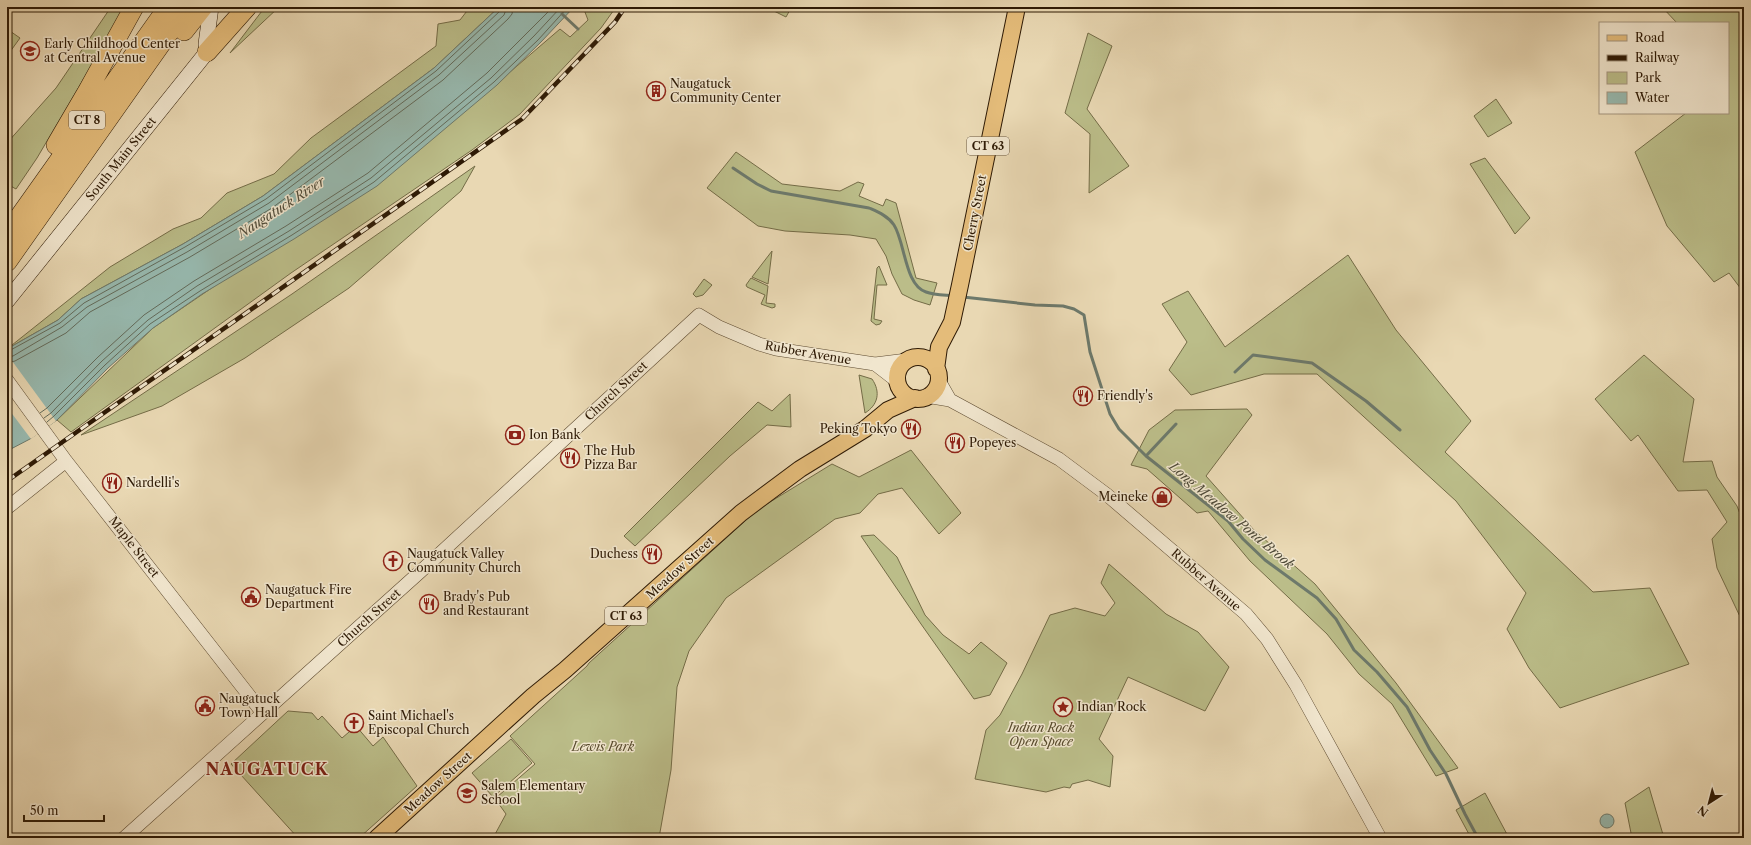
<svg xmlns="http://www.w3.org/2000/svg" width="1751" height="845" font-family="'Libre Caslon Text',serif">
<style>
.green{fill:#bbbd89;stroke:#746c47}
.water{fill:#97b9af;stroke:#6d796b}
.pier{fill:#e9d8b3}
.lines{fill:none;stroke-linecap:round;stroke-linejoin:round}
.shore{stroke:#626a5a;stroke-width:1}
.stream{stroke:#6d796b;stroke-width:3}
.tertiary-casing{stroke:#5d4a30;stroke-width:14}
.secondary-casing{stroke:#2e1a05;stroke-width:16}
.primary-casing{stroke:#2e1a05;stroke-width:18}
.motorway-casing{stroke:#2e1a05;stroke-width:20}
.tertiary{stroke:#f1e6ce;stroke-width:13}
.secondary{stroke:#f1e6ce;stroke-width:15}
.primary{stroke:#e4bc7a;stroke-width:16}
.motorway{stroke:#e4bc7a;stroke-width:19}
.rail-casing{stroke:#2e1a05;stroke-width:4.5}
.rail{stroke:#f1e6ce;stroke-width:3;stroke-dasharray:9;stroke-linecap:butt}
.labels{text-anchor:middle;stroke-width:3;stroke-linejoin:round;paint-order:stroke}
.shield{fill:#f1e6ce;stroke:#685741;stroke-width:1}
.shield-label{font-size:11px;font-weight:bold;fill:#2e1a05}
.poi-label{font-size:12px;fill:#2e1a05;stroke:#f1e6ce;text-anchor:start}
.street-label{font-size:12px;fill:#2e1a05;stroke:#f1e6ce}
.park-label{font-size:12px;font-style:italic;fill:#584b2d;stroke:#f1e6ce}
.water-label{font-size:13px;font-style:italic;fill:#4e4a38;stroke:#f1e6ce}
.district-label{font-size:16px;font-weight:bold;letter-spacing:1px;fill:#7a1f14;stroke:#f1e6ce}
</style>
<rect width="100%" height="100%" fill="#e9d8b3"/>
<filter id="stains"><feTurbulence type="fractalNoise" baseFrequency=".005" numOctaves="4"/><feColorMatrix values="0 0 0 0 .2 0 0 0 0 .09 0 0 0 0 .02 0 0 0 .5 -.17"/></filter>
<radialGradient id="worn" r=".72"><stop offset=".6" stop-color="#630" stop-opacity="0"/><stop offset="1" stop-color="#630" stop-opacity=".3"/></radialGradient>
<path class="green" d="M111,7H126L37,158L16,189L7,184V143L56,88Z
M265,7H279L230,53Z
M470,7H499L434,68L263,196L183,244L81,299L58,320L7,349L110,267L173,229L201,218L227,193L274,174L311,138L436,46L438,24L460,20Z
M583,7H616L601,28L520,114L472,150L291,273L71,432L57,420L153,328L439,133L560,29L570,37L588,20Z
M766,7H790L791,8L786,17Z
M1662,7H1744V293L1729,273L1714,282L1667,226L1635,152L1686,113H1728V23H1677Z
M7,29L20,38L7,56Z
M1088,33L1112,46L1087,109L1129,166L1089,193L1090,134L1065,113Z
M1496,99L1512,123L1488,137L1474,116Z
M736,152L782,184L840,191L858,182L864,184L859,196L883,206L886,199L896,203L916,278L937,283L930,305L914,300L902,294L892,274L886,256L876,239L850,235L785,231L758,226L707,188Z
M1485,158L1530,218L1515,234L1470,164Z
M475,166L461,191L349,288L245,358L162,406L81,435L292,294Z
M772,251L768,284L752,277Z
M1348,255L1396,330L1471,421L1445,452L1593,592L1650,588L1689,664L1560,708L1529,668L1507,629L1526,593L1456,501L1317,374H1264L1191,395L1169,370L1187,342L1162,304L1188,291L1225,347Z
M879,266L887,285H877L874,319L882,321L880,324L876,325L871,321L877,268Z
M751,278L768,286L766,303L775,304V307L772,308L761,304L765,295L747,287L746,285Z
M704,279L712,285L703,295L696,297L693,294Z
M1644,355L1694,399L1683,462L1712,461L1717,477L1737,506L1744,524V625L1717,568L1712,539L1727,522L1707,490L1678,491L1638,435L1631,441L1595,399Z
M859,375L872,379C881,392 878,405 865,413Z
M790,394L791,427L767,425L730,456L635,546L624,536L758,402L772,411Z
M1247,409L1252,415L1206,476L1253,529L1315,584L1396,683L1458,768L1436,776L1392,704L1359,674L1327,634L1250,561L1208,511L1197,513L1147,469L1131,465L1149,430L1175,410Z
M911,450L961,513L939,534L902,488L878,494L860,513L835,519L726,598L689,651L677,687L671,770L659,838H493L506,814L496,800L497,797L535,764L510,736L587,666L589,663L757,510L832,464L859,477Z
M874,535L897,557L925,615L943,635L969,654L981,642L1007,663L990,695L974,699L921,624L861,536Z
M1109,564L1166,614L1198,632L1229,667L1205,711L1128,677L1099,739L1113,756L1110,787L1088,780L1072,784L1070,788L1064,787L1046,792L975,779L986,730L1000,715L1022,674L1050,615L1075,608L1105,616L1115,603L1101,583Z
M288,711L312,713L318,720L322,716L342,738L356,726L373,746L383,737L417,786L359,838H298L231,764Z
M511,739L532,763L493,797L472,773Z
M1649,787L1664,838H1632L1625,803Z
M1485,793L1509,838H1471L1456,810Z"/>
<path class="water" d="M499,7H574L541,42L497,85L377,186L294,239L202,294L153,328L108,368L57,420L30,439L7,451V349L58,320L81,299L183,244L263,196L434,68Z
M1600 821a7 7 0 1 1 14 0a7 7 0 1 1-14 0Z"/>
<path class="pier" d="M7,354L56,421L31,439L7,407Z"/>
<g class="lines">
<path class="shore" d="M7,352L60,323L84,303L185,247L266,199L436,71L500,11L502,7
M7,357L13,356L62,327L87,307L187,252L269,203L439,75L504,15L507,7
M7,363L15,361L66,333L90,312L190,257L272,208L443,80L508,19L512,14L513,7
M40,413L47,408L98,357L144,315L194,281L286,226L368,173L487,73L553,7
M44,418L51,413L102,361L148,320L197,286L289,231L371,178L491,78L534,36L561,7
M47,422L54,416L105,365L150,324L200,291L292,235L374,182L494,82L538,40L568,7"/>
<path class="stream" d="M562,14L578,29
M733,168L757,184L771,191L869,208C878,212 888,216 894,225C905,242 905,286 926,292C934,295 945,295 954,296
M963,297L1035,305L1063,306L1074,309L1084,315L1090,352L1110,414L1119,429L1146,456L1228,521L1243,539L1265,560L1317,598L1336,619L1354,650L1377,672L1407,707L1430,750L1446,774L1465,814L1478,838
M1235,372L1253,355L1312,363L1366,401L1400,430
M1146,456L1176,424"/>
<g class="tertiary-casing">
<path id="tertiary" d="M875,364L897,381
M938,379L950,400
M7,380L66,461L262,712
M926,396L950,400L1059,459L1106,494L1246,614L1267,639L1296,685L1380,838
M7,508L66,461
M124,838L421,571L699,315L719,327L759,344L776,349L875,364L907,360"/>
</g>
<g class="secondary-casing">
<path id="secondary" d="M7,301L207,52L206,44L211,7"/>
</g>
<g class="primary-casing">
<path id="primary" d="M897 378a21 21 0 1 1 42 0a21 21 0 1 1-42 0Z
M936,369L939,347L952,322L960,285L1017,7
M377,838L533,696L565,670L741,513L800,469L865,429L888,410L915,398"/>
</g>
<g class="motorway-casing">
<path id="motorway" d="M184,31L203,7
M207,52L247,7
M56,145L87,92L134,7
M7,234L168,7
M7,262L187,7"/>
</g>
<use href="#tertiary" class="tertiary"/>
<use href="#secondary" class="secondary"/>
<use href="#primary" class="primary"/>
<use href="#motorway" class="motorway"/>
<g class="rail-casing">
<path id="rail" d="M7,481L522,119L615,22L625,7"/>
</g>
<use href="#rail" class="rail"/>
</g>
<defs>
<g id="school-ring" transform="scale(1)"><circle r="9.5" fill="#f1e6ce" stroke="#8f2418" stroke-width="1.5"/><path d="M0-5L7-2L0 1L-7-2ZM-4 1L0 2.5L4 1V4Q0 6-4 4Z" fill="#8f2418"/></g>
<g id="building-ring" transform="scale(1)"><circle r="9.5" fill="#f1e6ce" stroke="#8f2418" stroke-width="1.5"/><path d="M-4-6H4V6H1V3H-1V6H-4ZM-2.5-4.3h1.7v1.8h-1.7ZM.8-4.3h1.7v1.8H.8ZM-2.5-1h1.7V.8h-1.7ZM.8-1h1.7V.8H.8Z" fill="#8f2418"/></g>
<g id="restaurant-ring" transform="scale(1)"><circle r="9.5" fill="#f1e6ce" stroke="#8f2418" stroke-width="1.5"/><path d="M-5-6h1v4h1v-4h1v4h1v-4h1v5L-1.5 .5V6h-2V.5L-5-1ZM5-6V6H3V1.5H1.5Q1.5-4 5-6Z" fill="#8f2418"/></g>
<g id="bank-ring" transform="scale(1)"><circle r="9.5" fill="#f1e6ce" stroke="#8f2418" stroke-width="1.5"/><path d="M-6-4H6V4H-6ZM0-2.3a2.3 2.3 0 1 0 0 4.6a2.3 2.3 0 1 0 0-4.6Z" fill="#8f2418"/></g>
<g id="shop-ring" transform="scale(1)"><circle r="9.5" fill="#f1e6ce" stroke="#8f2418" stroke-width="1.5"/><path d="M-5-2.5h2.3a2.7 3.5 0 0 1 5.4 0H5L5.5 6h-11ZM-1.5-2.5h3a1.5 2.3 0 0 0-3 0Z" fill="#8f2418"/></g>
<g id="church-ring" transform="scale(1)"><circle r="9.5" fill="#f1e6ce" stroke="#8f2418" stroke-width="1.5"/><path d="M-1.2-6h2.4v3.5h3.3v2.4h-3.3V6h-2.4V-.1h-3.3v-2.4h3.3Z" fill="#8f2418"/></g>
<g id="civic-ring" transform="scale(1)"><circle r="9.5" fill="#f1e6ce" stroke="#8f2418" stroke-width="1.5"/><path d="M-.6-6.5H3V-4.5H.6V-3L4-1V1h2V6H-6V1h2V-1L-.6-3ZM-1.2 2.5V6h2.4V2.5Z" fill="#8f2418"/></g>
<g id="sight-ring" transform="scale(1)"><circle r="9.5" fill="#f1e6ce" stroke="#8f2418" stroke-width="1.5"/><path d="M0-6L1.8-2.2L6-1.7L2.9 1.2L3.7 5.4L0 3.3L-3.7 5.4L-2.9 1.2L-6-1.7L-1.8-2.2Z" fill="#8f2418"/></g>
</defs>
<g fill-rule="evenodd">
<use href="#school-ring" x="30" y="51"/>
<use href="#building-ring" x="656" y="91"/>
<use href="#restaurant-ring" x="1083" y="396"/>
<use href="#restaurant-ring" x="911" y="429"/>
<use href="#bank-ring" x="515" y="435"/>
<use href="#restaurant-ring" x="955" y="443"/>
<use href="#restaurant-ring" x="570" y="458"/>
<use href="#restaurant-ring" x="112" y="483"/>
<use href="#shop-ring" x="1162" y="497"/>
<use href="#restaurant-ring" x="652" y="554"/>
<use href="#church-ring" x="393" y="561"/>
<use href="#civic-ring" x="251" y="597"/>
<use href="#restaurant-ring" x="429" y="604"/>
<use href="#civic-ring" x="205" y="706"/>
<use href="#sight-ring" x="1063" y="707"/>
<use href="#church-ring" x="354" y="723"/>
<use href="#school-ring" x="467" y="793"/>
</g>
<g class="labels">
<g class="shield">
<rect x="69" y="111" width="36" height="18" rx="3"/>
<rect x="967" y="137" width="42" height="18" rx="3"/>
<rect x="605" y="607" width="42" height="18" rx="3"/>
</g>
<g class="shield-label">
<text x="87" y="124">CT 8</text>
<text x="988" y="150">CT 63</text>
<text x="626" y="620">CT 63</text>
</g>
<g class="poi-label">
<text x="44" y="48">Early Childhood Center<tspan x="44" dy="14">at Central Avenue</tspan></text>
<text x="670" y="88">Naugatuck<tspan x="670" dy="14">Community Center</tspan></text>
<text x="1097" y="400">Friendly's</text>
<text x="897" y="433" text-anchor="end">Peking Tokyo</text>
<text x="529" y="439">Ion Bank</text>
<text x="969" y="447">Popeyes</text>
<text x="584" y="455">The Hub<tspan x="584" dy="14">Pizza Bar</tspan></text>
<text x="126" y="487">Nardelli's</text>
<text x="1148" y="501" text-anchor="end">Meineke</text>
<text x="407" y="558">Naugatuck Valley<tspan x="407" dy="14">Community Church</tspan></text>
<text x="638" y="558" text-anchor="end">Duchess</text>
<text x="265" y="594">Naugatuck Fire<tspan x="265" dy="14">Department</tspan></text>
<text x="443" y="601">Brady's Pub<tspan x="443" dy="14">and Restaurant</tspan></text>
<text x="219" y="703">Naugatuck<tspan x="219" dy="14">Town Hall</tspan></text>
<text x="1077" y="711">Indian Rock</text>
<text x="368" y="720">Saint Michael's<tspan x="368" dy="14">Episcopal Church</tspan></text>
<text x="481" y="790">Salem Elementary<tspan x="481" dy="14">School</tspan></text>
</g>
<g class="street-label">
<text transform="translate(121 159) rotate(-51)" y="4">South Main Street</text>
<text transform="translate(975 213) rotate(-79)" y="4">Cherry Street</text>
<text transform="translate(808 353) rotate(10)" y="4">Rubber Avenue</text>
<text transform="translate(616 391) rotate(-43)" y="4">Church Street</text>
<text transform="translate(134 547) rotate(52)" y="4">Maple Street</text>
<text transform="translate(680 568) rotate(-42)" y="4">Meadow Street</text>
<text transform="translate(1206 580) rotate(41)" y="4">Rubber Avenue</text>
<text transform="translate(369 618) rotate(-42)" y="4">Church Street</text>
<text transform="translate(438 783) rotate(-42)" y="4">Meadow Street</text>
</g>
<g class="park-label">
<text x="1041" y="732">Indian Rock<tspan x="1041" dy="14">Open Space</tspan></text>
<text x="603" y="751">Lewis Park</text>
</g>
<g class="water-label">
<text transform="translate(281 207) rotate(-33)" y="5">Naugatuck River</text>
<text transform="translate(1232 515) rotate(40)" y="5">Long Meadow Pond Brook</text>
</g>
<g class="district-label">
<text x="267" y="775">NAUGATUCK</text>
</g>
</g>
<rect width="1751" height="845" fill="none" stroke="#e9d8b3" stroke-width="24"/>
<rect x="8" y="8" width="1735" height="829" fill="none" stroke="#2e1a05" stroke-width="2"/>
<rect x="12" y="12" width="1727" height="821" fill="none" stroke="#2e1a05"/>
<rect x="1599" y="22" width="130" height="92" fill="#f1e6ce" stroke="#a3947e"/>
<rect x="1607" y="35" width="20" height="6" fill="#e4bc7a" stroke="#a3947e"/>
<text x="1635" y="42" font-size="12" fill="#2e1a05">Road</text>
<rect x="1607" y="55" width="20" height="6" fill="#2e1a05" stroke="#a3947e"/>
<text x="1635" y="62" font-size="12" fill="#2e1a05">Railway</text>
<rect x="1607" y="72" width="20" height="12" fill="#bbbd89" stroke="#a3947e"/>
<text x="1635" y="82" font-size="12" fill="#2e1a05">Park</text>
<rect x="1607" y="92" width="20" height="12" fill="#97b9af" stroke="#a3947e"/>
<text x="1635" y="102" font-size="12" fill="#2e1a05">Water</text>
<g transform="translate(1709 803) rotate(216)" stroke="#f1e6ce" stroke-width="3" paint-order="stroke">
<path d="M0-3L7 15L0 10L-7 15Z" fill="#2e1a05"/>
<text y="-6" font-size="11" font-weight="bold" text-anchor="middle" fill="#2e1a05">N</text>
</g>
<path d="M24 815v6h80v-6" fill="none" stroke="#2e1a05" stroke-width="2"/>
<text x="30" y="815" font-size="12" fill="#2e1a05" stroke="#f1e6ce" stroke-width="3" paint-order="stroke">50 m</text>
<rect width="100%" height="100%" filter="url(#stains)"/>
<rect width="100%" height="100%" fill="url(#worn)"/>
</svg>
